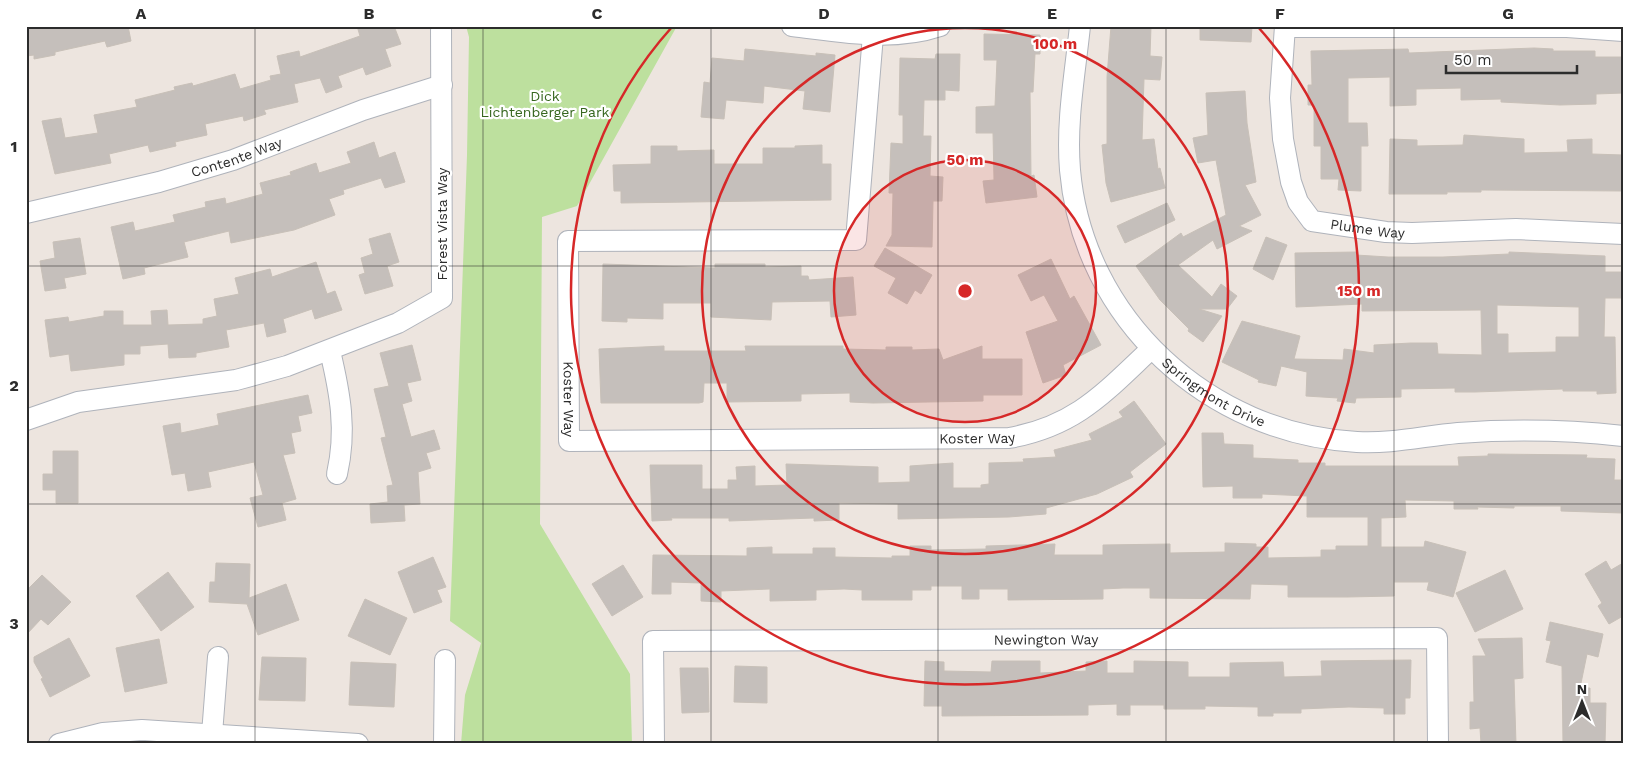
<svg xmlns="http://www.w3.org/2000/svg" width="1649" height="770" font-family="'Work Sans',sans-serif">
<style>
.green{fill:#bde09e}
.building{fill:#c5bfbb;stroke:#c8c0b8;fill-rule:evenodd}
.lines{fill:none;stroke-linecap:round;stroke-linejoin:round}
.minor-casing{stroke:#afb3bb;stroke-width:22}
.minor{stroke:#fff;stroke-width:20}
.grid{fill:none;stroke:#2c2c2c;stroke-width:1;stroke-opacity:0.55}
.ring{fill:none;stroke:#d62828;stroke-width:2.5}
.labels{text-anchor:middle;stroke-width:4.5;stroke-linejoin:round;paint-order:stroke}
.park-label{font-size:14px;fill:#36661e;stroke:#fff}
.street-label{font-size:14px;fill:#2c2c2c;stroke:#fff}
.centre{fill:#d62828;stroke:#fff;stroke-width:2.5}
.ring-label{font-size:15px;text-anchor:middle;font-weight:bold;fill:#d62828;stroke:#fff;stroke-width:4.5;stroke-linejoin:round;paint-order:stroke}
.neatline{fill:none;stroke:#2c2c2c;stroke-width:2}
.grid-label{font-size:16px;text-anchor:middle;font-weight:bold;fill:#2c2c2c}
</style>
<rect width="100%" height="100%" fill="#ede5df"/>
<path class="green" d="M466,26H677L577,206L542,217L540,524L630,674L632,744H461L465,695L481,643L450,621L467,155L469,37Z"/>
<path class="building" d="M26,26H128L131,41L107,47L105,41L55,52V55L34,59V55L26,56Z
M357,26H394L401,44L385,49L391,66L366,75L363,67L338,76L342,87L326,93L320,78L294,84L298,102L264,110L266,114L244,121L243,116L205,124L207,135L175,142L176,146L150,152L148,145L109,154L111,163L55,174L42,121L61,118L65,138L98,133L94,115L137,107L135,100L175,90L174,87L192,83L193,86L235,74L240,89L271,80L270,76L281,74L277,56L299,51L300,57L360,36Z
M1111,26H1151L1150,56L1162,57L1160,80L1144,79L1142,140L1154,139L1158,169L1160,168L1165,188L1111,202L1106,183L1102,145L1107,144V77Z
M1200,26H1252L1251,42L1200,40Z
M984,34L1040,35V54H1035L1033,92H1030L1031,176L1034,175L1037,197L986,203L983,181L994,180L993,133H976V107L995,106L997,60H984Z
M745,49L816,56V53L835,55L830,112L803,109L805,91L764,86L763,103L726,100L724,119L701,117L704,82L710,83L712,58L744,61Z
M1408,49L1409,53L1534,48L1553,49V51H1595V57H1623V93L1596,94V104L1560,105L1501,102V99L1461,100V88L1416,89V105L1390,106V77L1348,78V123H1367L1368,146H1361V191L1338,190L1339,179H1321V146H1314V105H1308V85H1312L1311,51Z
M936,54H960L959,91L945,90V100H924L923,136H931L930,176L943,177L942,201H933L932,247L886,246L892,235L893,193H889L891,143L903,144V115H899L900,58L935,59Z
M1245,91L1247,123L1256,182L1245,185L1261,215L1239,226L1252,231L1217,249L1213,240L1178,265L1212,297L1221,284L1237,296L1227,309H1199L1222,316L1203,342L1188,331L1189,329L1160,300L1136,266L1181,233L1183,237L1226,215L1216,160L1198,163L1193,138L1208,135L1206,93Z
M1464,135L1524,139V153L1568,152L1567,140L1592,139V154L1623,155V191L1481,190V192H1447V194H1389L1390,139L1417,140V146L1463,145Z
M374,142L379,158L395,152L405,182L385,188L381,178L343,190L344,194L329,199L335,215L294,230L231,243L229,231L184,242L188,257L144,268L145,274L123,279L111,227L133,222L135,231L175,222L173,215L206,207L205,202L225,198L226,204L263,194L260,183L291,175L290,172L316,163L319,173L351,163L347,152Z
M822,145V164H831V200L621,203V191H614L613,165L651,164V146H677V151L714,150V164H763V148H795V146Z
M1167,203L1175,220L1125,243L1117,226Z
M390,233L399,262L387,266L393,286L365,294L359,275L365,273L361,258L373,254L369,239Z
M1266,237L1287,245L1273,280L1253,269Z
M80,238L86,274L64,278L66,288L45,291L40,261L55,258L53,242Z
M885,248L932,275L921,294L915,290L907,304L888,293L896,278L874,266Z
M1356,252V255L1388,257H1443L1509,254V252L1605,256V272H1623V298H1605L1604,337H1615L1616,393L1597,394V391H1563V389L1475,392H1455V388L1401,389V397L1356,398L1355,403L1337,401L1338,398L1306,396L1307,372L1281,366L1276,386L1258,382L1259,380L1222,362L1242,321L1300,336L1294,359L1343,360L1344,349L1374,353V345L1411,343H1437L1438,354L1482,355L1481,310L1362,311V304L1296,307L1295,253ZM1497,305L1579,307V337H1556V352L1508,353V334H1497Z
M1051,259L1070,299L1074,296L1101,345L1063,365L1066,375L1043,383L1026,332L1058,321L1044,295L1031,301L1018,275Z
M316,262L327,294L335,291L342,310L315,319L312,309L283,319L286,332L267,337L264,323L226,330L229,347L196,353V357L169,358L168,344L140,346V354H124V365L71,371L69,354L50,357L45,320L68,317L69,322L104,316V311H123V325H152L151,311L167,310L168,325L203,324V319L217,316L214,299L239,294L235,278L270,269L272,277Z
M603,264L715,268V264H765V267L801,266V276H808L809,280L853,277L856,315L831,317L830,301L772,302L771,320L711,317V303H663V319L627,318V322L602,321Z
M412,345L421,380L407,383L412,401L402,404L411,437L434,430L440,449L426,453L431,468L418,472L420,504L404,505L405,521L371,523L370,504L388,502L387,486L393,485L381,438L386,437L374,389L389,386L380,353Z
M664,346V351H746L745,346H843V349L886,350V347H912V350L939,349L943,360L982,346V359H1022V395H983V401L873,403L850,402V393L801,394V401L727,402V383H704L703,402L699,403H601L599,349Z
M308,395L312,413L298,416L301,431L291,433L295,453L283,455L296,499L282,503L286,520L258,527L250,498L263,495L254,462L208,472L211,487L188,491L185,473L172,475L163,426L180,423L181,433L219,425L217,414Z
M1134,401L1166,444L1130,472L1133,477L1097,494L1046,508V514L1009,517L898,519V504L839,503V520L814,521V518L729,521V518H671L672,520L652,521L650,465H702V489H728V480H737L736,467L755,466V486L787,485L786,464L878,467V483L910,482V466L953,463V488H981V485L989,484V463L1024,462L1023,459L1056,457L1054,450L1092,440L1089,434L1123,417L1119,412Z
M1202,433H1223L1224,444L1253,445V458L1298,460V463H1325V466H1459L1458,457L1488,456V454L1587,455L1586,458L1615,459L1614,480H1623L1622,513L1561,511V506H1514V508L1477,507L1478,509H1454V501L1405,500L1406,517L1381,518V547H1424L1425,541L1466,552L1453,597L1427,590L1429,582H1394V596L1347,597H1288V585L1251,584L1250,599L1150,598V588H1123L1103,589V599L1008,600V589H979V599H962V586H931V590H912V600H862V590L844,589L816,590V600L770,601V589L721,591V602L701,601V583L671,582V594H652L653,555L747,556V548L772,547V554H813V548H835V557L892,558V556H910V546H931V550L986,549V546L1055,544L1054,555H1103V545L1170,544V553L1225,552V543L1256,544V547H1268V558L1321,557V550H1336V546H1368V517H1307V496L1262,494V498H1233V486L1203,487Z
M53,451H78V503H56V490H43V474H53Z
M433,557L446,587L437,590L442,602L414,613L398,572Z
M1606,561L1611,570L1623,563V616L1609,624L1598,606L1602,603L1585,574Z
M216,563L250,564L249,598L286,584L299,620L258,635L247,604L209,602L210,582H215Z
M623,565L643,597L612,616L592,584Z
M1505,570L1523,609L1475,632L1456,593Z
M168,572L194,607L161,631L136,596Z
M42,575L71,602L48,625L41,619L26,635V591Z
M365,599L407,618L390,655L348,636Z
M1550,622L1603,634L1598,657L1587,654L1580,688H1590V703H1606L1605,744H1563L1562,666L1546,662L1551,641L1546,640Z
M69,638L90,676L50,697L41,679L43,678L34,662V657Z
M1522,638L1523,678L1514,679L1516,744H1481L1480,728L1470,729V702H1474L1473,656H1486L1478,639Z
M159,639L167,683L125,692L116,648Z
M262,657L306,658L305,701L259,700Z
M1411,660L1410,698H1405V714H1384V708L1349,707L1301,709V713H1273V716H1258V707L1205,706V709H1164V705H1130V715H1117V704L1088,705V715L942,716V706H924L925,661L944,662V671L991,672L992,661H1040V673L1086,671V662L1107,661V673H1134V661L1188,662V677H1230V663L1283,662L1284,677L1322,676L1321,661Z
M351,662L396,664L394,707L349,705Z
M735,666L767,667V703L734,702Z
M680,668H708L709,712L682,713Z"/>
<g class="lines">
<g class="minor-casing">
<g id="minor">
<path d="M792,26C842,32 892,42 940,26"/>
<path id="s1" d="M1080,26C1075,74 1066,122 1070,170C1083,319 1209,434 1357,442C1391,444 1424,436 1458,433C1513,429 1568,430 1623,436"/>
<path id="s2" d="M1285,26L1280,98L1283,139L1291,182L1298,202L1312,221L1386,232L1412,233L1516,229L1623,234"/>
<path d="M1285,27H1567L1623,31"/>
<path id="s3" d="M873,35L856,240L568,241L569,441L1009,438C1076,426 1104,393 1151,349"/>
<path id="s4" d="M26,213L159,182L233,160L363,110L442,85"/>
<path d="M330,351C340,393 347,430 337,474"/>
<path d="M26,420L78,402L236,380L287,366L398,323L442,298L441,26"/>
<path d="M212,734L218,657"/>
<path d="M59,744L103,733L142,730L358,744"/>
<path d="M444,744L445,660"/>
<path id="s5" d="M654,744L653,641L1437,638L1438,744"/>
</g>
</g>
<use href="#minor" class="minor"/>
</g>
<path class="grid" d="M255,26V744M483,26V744M711,26V744M938,26V744M1166,26V744M1394,26V744M26,266H1623M26,504H1623"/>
<circle cx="965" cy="291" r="131" fill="#d62828" fill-opacity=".12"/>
<g class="ring">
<circle cx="965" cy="291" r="131"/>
<circle cx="965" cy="291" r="263"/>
<path d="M1258 27A394 394 0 1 1 672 27"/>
</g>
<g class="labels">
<g class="park-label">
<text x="545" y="101">Dick<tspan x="545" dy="16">Lichtenberger Park</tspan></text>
</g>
<g class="street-label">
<text dy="5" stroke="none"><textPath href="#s4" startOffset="218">Contente Way</textPath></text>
<text transform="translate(442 224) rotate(-90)" y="5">Forest Vista Way</text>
<text dy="5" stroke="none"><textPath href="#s2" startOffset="258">Plume Way</textPath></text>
<text dy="5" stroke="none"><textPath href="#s1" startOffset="421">Springmont Drive</textPath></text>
<text dy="5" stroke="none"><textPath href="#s3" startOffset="652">Koster Way</textPath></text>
<text dy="5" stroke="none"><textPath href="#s3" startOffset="1102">Koster Way</textPath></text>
<text dy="5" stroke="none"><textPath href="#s5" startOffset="496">Newington Way</textPath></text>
</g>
</g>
<circle cx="965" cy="291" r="8" class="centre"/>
<g class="ring-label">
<text x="1055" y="49">100 m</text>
<text x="965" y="165">50 m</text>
<text x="1359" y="296">150 m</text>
</g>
<rect width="1649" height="770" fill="none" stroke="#ffffff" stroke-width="55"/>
<g transform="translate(1582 702)" stroke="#ffffff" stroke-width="4" paint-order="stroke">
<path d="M0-4L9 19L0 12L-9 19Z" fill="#2c2c2c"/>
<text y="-8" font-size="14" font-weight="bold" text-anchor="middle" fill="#2c2c2c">N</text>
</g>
<path d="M1446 65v8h131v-8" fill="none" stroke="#2c2c2c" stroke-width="2.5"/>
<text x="1454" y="65" font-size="15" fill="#2c2c2c" stroke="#ffffff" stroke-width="4" paint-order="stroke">50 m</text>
<rect x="28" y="28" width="1594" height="714" class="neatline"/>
<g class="grid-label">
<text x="141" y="19">A</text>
<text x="369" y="19">B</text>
<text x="597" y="19">C</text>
<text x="824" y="19">D</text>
<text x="1052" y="19">E</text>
<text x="1280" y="19">F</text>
<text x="1508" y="19">G</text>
<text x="14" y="152">1</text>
<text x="14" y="391">2</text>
<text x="14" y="629">3</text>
</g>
</svg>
